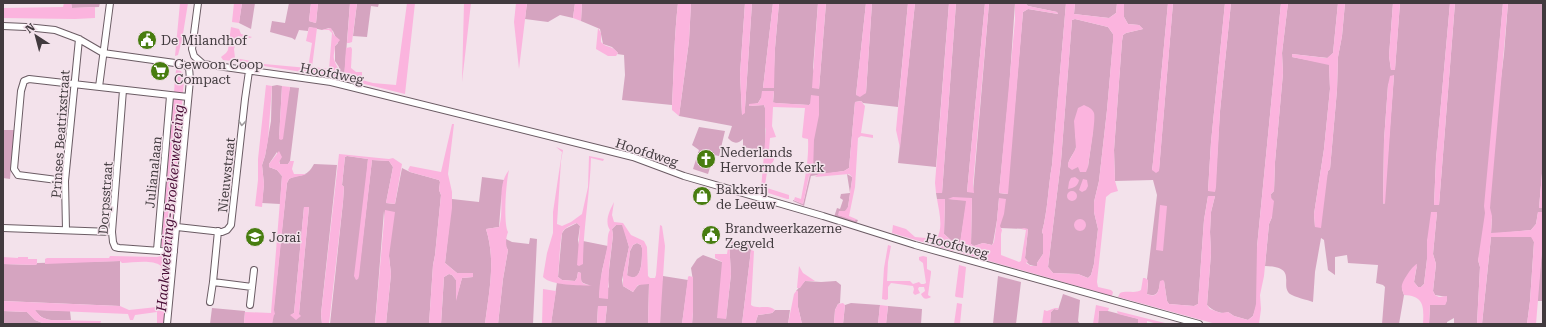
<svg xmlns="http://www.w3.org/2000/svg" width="1546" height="327" font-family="'Roboto Serif',serif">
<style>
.green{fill:#d5a4c0;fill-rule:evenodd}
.water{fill:#fbb4de;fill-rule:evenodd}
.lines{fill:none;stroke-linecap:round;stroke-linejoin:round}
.minor-casing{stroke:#6b5c64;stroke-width:8}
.minor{stroke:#fff;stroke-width:6}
.oneway{stroke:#a09c9e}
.labels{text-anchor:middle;stroke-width:3;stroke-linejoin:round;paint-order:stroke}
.poi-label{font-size:13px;fill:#413a3e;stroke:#f3e2eb;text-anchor:start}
.street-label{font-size:13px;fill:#413a3e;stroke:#f3e2eb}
.water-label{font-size:14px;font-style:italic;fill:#490d36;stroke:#f3e2eb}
</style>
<rect width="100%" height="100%" fill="#f3e2eb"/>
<path class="green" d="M71,3H100L99,7L72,8Z
M242,3H255L251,29L239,23Z
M289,3H311L309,21L316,23L318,3H350L344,79L340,78L339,67L335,61V46L338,43L333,31L329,28L322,30L309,27L308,31L299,30L295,40L292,38L270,32L272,21L285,23Z
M357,3H379L378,7L371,6L367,37L353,36Z
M527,3H575L573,18L560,15L548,22L525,19Z
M582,3H678C674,37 674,71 672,105L622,100L625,75L624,55L617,54L618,53L612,47L603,44L600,29L581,21Z
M691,3H745L740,74L742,115L745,108L752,3H773L763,88H773L775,48L779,3H818L813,68L819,89L826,3H866L856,95L866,93L872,3H908L898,107L863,103L861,101L855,102L849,168L844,171L811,176L804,206L793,201V200L803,204L810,174V104L809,105L773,103L774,92L761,98L758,103L749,106L764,105L765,108C765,123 766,136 765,151L743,147V139C738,144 733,144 728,138L732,126L679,116L689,41Z
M915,3H949L936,167L898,163Z
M956,3H985L967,192H973L989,3H1015L1009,91L999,193L1007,194L1023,12L1028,9L1058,14L1057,12L1028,6L1025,3H1066L1052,165C1048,187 1048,210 1042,232L1043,234V254L1037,263L1038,266C1031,266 1027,265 1025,258L1028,229L1000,228L999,198L997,220L993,243L992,245L983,243L974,246L971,244L972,198L949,199L967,200L960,244L953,242L944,234L945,199H937L936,193H942Z
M1075,3H1117L1116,13L1109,18L1074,14Z
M1124,3H1168L1153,162L1152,170H1159L1173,3H1225L1211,142L1208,191H1215L1220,111L1231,3H1281L1257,247V304L1253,316L1248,320L1234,316L1228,312C1221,315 1212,310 1207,305L1211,253L1210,232L1211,212L1215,196H1208L1204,220L1198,304L1194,306L1169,304L1167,301L1164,281H1160C1159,291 1158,298 1147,294L1148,283L1147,279L1157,195L1153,180L1115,181L1114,150L1122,41L1123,35L1126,33L1143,29L1139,25L1128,24L1124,17Z
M1288,3H1338L1333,53L1328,58L1292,54V57L1329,64L1330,89L1324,149L1314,214L1315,227L1328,171L1330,169L1337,90L1338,57L1342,36L1345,3H1393L1389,56L1391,70L1395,69L1400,3H1450L1436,159L1434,205H1439L1455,3H1503L1485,208L1504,54L1508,3H1543V162L1539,208H1543V212H1538L1536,224L1531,230L1491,234L1492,216L1478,260L1480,267L1477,324H1454V318L1447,322V324H1429L1430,305H1445L1447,297L1435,295L1433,291L1436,264L1433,254L1437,212L1427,241V259L1424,284L1421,287H1418L1414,282L1417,265L1407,288L1402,289L1404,295L1399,324H1382L1385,287L1383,285L1376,283L1378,265L1348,263L1347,255L1335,257V275L1328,270L1324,240L1321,238L1315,272L1313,302C1308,300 1294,297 1290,294C1279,285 1299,267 1265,266L1269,224L1272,217L1271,194L1274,191L1275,162L1283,73L1282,53ZM1394,75L1384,204L1383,203L1384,140L1388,85Z
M1075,19L1108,27L1113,34V42L1107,110L1099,181L1094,202V212L1098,229L1094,264L1091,275L1088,278L1078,274L1053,273L1048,267L1061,161L1072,20ZM1093,130L1088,167H1068C1069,152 1080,155 1075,134Z
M277,85L282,86L279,139L290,87L299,88L290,161L288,164H280L277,152L269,164V167L277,170L282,176L280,204L262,203L264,184L262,165L265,156L271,121L272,86Z
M699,127L725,131L719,156L714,155L708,174L693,169L699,150L692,145Z
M3,130H14L10,179L3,178Z
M347,156L368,159L358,279L372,160L389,161L393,167L386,203L395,204L402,168L410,172L439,180L440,182L439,190L441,195L435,255L433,265L429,324H386L391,274L384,211L375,324H330L343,202L344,187L342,185L345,157Z
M314,164L337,165L321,314L322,324H272L287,183L289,179C300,173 306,179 314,164ZM304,207H309L299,314L291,315L294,313Z
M847,174L852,177V180L848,207L847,210L838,215L858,220L856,224L834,217L837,208L840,209L843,200L840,198L841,194L850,193Z
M482,177L504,180L501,201L499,227L486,229C496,261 489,292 485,324H441L444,277L449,274L452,275L456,280V299L462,278L473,277V273H457L445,263L452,199L479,202Z
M577,223L580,226L578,240L583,264V241L608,246L602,271L599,298L609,287L608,279L613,235L612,229L616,225H623L629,247L622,280L623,286L633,292C637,285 641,282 649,284L648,324H605L607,306H598L597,324H551L557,282L569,284L589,285C580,282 581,283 581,273L578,272L577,278L575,281L562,280L558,277L562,233L565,229Z
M1491,237H1532L1534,242L1530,301L1527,324H1482Z
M530,238L537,239L533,324H498L503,279L508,250L506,247V239L512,242L529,244Z
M1543,239V301H1537Z
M729,241L750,244L751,250L742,324H692L693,312V281L691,268L697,259L703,255L722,262V272L726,319L731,274Z
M637,243L641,245L642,248C642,258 643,284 627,276L630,251L633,245Z
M120,261V306L3,301V264L36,265L37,263Z
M663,276L688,280L682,324H660L661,287Z
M998,276L1021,282L1016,324H993Z
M805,281L821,282L836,281L841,285L840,303L838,304L835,310L834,324H802L798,307V292L796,291Z
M1063,294L1080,300L1078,321L1080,324H1050L1051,312L1054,309L1058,310Z
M851,303L880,305L878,324H843L845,305Z
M888,306L922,309L921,324H886Z
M212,308L245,311L244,324H210Z
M35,310L70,311L71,320C58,320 42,323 35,310Z
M775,310H790L788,324H755L758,315L772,313Z
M3,311L27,312L35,320L45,324H3Z
M1099,311H1108L1139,319L1138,324H1098Z"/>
<path class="water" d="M64,3H71L72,8L95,7V18L75,19L3,18V8L63,7Z
M180,3H188L182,40L178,55L175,56Z
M234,3H242L239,23L232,22Z
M311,3H318L316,23L312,22L309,21Z
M350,3H357L352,42L349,43H347Z
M407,3H415L405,94L344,79L346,48L351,47L352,49L351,68L356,72H362V80L373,83L396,85Z
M464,3H471L462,82Z
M516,3H527L519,69L514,22Z
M575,3H582L581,21L573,18Z
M678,3H691L689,41L679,116L672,110V105C674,71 674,37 678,3Z
M745,3H752L745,108V113L742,115L740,74Z
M773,3H779L775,48L774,88H763Z
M818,3H826L819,89L812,88Z
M866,3H872L866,93L860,97L856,95Z
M908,3H915L900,148L896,130Z
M949,3H956L942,193H936L935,183Z
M985,3H989L973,185L974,193L967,192Z
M1011,3H1025L1028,6L1057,12L1058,14L1028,9L1023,12L1008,194L999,193L1015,20V4Z
M1066,3H1075L1074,14L1109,18L1116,13L1117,3H1124V17L1128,24L1139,25L1143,29L1126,33L1123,35L1122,41L1114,150L1115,181L1118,191L1111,193L1106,197L1097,282L1098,287L1111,290L1113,292L1112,296L958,252L959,247L955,246L953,251L892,233L893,225L906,229L915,237L936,239C944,229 939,211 937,199H945L944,234L953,242L960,243L966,201L948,199L953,197L972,198L971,244L974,246L983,243L992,245L994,242L997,220L999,198L1006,199L1004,214L1000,226L1002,230L1001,234V255L1019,262L1021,261L1026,230L1021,229L1024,228L1028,229L1025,258L1028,261L1026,263L1031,266H1037V263L1043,254V234L1042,232C1048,210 1048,187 1052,165ZM1075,19L1108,27L1113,34V41L1107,110L1099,181L1094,202V212L1098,229L1094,264L1091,275L1088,278L1078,274L1053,273L1048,267L1061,161L1072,20Z
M1168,3H1173L1159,171L1156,173L1152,170L1153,162Z
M1225,3H1231L1220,111L1216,187L1215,192L1208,191L1211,142Z
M1281,3H1288L1282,53L1283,73L1275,162L1274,191L1271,194V198L1274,201L1272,217L1269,224L1264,276L1260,295L1261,309L1259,324H1216L1118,297L1120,293C1127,290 1135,294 1141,290L1143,278H1145L1148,280L1147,294C1158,299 1159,290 1160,281L1163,280L1164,281L1167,301L1169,304L1194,306L1198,304L1204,220L1208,196H1215L1211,212L1210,232L1211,253L1207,305L1210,309L1221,313L1228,312L1234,316L1248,320L1253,316L1256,304L1257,247Z
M1338,3H1345L1342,36L1338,57L1337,90L1330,169L1328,171L1321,228L1315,227L1314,214L1324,149L1330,89L1329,65L1292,57V54L1327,58L1333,53Z
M1393,3H1400L1395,70H1391L1389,56Z
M1450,3H1455L1439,205H1434L1436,159Z
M1503,3H1508L1490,208L1492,216L1491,233L1531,230L1536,224L1538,212H1543V239L1536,324H1527L1530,301L1534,242L1531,237H1491L1482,324H1477L1480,267L1478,260L1485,213L1484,206Z
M231,27L239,29L241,34L252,37L250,38L238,36L234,49L235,58L251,61V63L223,60L221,57L226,53L228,50Z
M309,27L317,28L312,67L329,69L332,33L329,30H322L331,28L334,35L340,40L335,46C335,51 333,55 334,59C336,67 340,67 340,78L264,66V64L308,68L312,43L306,41Z
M598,28L601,33V42C606,48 612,45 618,53L616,56H608L596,49Z
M177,68L183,73L184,80L171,241L170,246L162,247L161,244L173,101C175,92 174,74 177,68Z
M1394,75L1385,204L1383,203L1384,140L1388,85L1390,76Z
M266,85L272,86L268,140L265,156L262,165L264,184L262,207L255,206L258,180V159Z
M282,86L290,87L283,139L281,140L279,139Z
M762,91H774L773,102L776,103L809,105L810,104L811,95L819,96V115L814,140L813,172L809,176L803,204L794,200L795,197L801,199C805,179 809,160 808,139L803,138L802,137L805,108L773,107L772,126L776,137L770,138L769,150L775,156L773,162L768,166L765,185L767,188L789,195V199H787L765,192L761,189L766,130L765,127V108L764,105L749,106V104L758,103L761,98Z
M861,101L865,106L861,133L873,135V138L861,136L858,138L855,187L849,216L856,219L855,221L838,215L839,211H845L848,207L852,180V177L849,174L815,177L818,174L844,171L849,168L855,102Z
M1084,105C1088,107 1092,108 1094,113C1096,121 1089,157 1088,167L1086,172H1080L1078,167L1072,170L1068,167V163L1076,148L1074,121L1078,108Z
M452,124H454L448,174L452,192V208L445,263L457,273H473V277L462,278L456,301V280L452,275L449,274L444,277L441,324H429L433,265L435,255L441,195L439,190L440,182L439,180L410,172L408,170L410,166L441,172Z
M556,147L563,150L561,161L557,224L562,226L571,222L582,214L588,187L589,156L604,159L603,161L591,158C590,194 583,228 583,264L579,266L577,265L580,226L577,223C573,224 566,227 563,231C560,236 559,268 558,277L562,280L575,281L577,278L578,272L581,273C581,284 581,283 592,286C580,285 551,286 543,277L547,253L553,233V212L562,152Z
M279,151L282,157L279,162L280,164H288L290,161H294L292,169L294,174H306C300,177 295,176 289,179L287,183L274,310L275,314L274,315L272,324H244L245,312L271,313L282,176L277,170L269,167V164Z
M339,154L389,159L393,158L402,164L395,204L386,203L393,167L389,161L372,160L359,276L358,279L356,280L354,276L368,159L347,156L345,157L342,185L344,187L343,202L329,324H322L321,314Z
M1543,162V208H1539Z
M509,170C506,182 503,223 508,232C506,237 505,245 508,250L503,279L498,324H485C489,291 496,261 486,229L499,227C505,209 496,186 509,170Z
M1075,177L1079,180C1078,186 1074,188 1068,189L1069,182L1071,178Z
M1083,179L1087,180L1088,186L1086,190L1082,192L1079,190Z
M1067 196a5 5 0 1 1 10 0a5 5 0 1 1-10 0Z
M614,202L612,215L614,222L623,223L631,235L644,241L647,247L648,276L650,278H655L656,275L660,225L662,226L665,246L660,324H648L649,284L638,285L633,292L623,286V274L629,247L622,225H616L612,229L613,235L609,268L608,299L599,298C599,280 604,264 607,248C608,242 607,234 610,230C604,221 610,210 614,202ZM637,243L641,245L642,248C642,257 643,285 627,275L630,251L633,245Z
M1160,205L1167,206L1163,251L1156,250Z
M304,207H309L299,314L301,316L296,320L290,315L294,313Z
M385,210L395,212L389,256L391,274L386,324H375Z
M1431,212H1437L1433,254L1436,264L1433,291L1435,295L1439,297L1447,296V301L1445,305H1430L1429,324H1423C1424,306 1424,296 1404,295C1403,292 1401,288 1402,285C1403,280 1413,265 1417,264L1414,282L1418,287H1421L1424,284L1427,259V241Z
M1074 225a6 6 0 1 1 12 0a6 6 0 1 1-12 0Z
M729,241L731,274L726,319L717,318L722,262L715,258V254H727Z
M888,245L891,246L888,262L887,281H910L913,284L919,282L921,284H924L926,283L923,263L919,260V257L923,256L927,257V269L931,271V273L928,295L931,297C926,300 923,299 921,294L925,291L924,287H919L918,289L920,293L915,295L913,293L914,289L913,286L891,283L888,287V299L886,300L882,299L884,268Z
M751,250L754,251L751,305C758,310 768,304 775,310L772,313L758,315L755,324H742Z
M165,255L169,257L164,324H157V312L135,315L133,320H130L128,314L35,310L41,317L49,320L101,321L100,324H45L35,320L27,312L3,311V301L120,306L129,310L157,307L159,305L161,266C152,259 133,263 122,263L120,261L45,264V259L47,258H109L110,256L157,257Z
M3,257L18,258V257H28V259H37V263L36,265L3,264Z
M959,265L966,267L963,298L956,297L955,296Z
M799,266L803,273L815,281H805L800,288H797Z
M689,276L693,277V312L692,324H682L688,277Z
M543,289L556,291L551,324H542Z
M797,290L798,292V307L802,324H788L794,294Z
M843,303L845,305L843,324H834L835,310L838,304Z
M957,303L962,304L960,324H954Z
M880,305L888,306L886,324H878Z
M1096,305L1109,308L1108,311H1099L1098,324H1093Z
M598,306H607L605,324H597Z
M1055,308H1058V310L1054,309L1051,312L1050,324H1042L1044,310L1047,311Z
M1117,311L1169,324H1157L1147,321V324H1138V319L1118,314Z"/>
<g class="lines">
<g class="minor-casing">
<path id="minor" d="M198,3L192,49L194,56L203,64L331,82L633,157L684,176L823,216L915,245L1199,324
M3,26L26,27L55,30L79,39L103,53L182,64L189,67
M99,87L110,3
M123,90L112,232L113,242L115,247L119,248L174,252
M65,181L18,175L14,169L21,91L24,81L29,79L188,97
M177,227L222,232L227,230L231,225L245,99L249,71
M3,228L112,232
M66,230L65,181L79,39
M218,231L213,282L252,287
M157,250L170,96
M210,302L213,282
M250,305L254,270
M167,324L190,80L189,67"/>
</g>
<use href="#minor" class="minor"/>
</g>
<defs><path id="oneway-chevron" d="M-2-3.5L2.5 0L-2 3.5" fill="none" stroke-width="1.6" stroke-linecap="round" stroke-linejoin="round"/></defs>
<use class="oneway" href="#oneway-chevron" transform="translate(242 123) rotate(96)"/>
<defs>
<g id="civic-disc" transform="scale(1)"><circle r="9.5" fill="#487d10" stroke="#f3e2eb"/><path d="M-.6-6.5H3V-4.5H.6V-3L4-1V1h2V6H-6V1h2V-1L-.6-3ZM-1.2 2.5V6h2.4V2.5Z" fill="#fff"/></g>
<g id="supermarket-disc" transform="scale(1)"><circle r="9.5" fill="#487d10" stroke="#f3e2eb"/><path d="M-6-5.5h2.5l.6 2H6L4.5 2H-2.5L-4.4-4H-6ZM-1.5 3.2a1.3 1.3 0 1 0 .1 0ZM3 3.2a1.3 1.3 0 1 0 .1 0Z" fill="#fff"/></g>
<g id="church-disc" transform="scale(1)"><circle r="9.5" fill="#487d10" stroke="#f3e2eb"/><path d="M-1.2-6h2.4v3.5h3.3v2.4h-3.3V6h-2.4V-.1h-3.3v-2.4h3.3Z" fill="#fff"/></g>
<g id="shop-disc" transform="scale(1)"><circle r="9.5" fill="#487d10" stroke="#f3e2eb"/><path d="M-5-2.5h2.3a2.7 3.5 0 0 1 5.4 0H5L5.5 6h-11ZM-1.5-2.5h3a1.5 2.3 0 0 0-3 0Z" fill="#fff"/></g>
<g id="school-disc" transform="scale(1)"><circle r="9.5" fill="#487d10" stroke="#f3e2eb"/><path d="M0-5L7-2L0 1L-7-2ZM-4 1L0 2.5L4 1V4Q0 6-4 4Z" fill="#fff"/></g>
</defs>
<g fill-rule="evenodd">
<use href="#civic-disc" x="147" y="40"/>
<use href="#supermarket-disc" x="160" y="71"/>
<use href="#church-disc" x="706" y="159"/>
<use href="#shop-disc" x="702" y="196"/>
<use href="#civic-disc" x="711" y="235"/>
<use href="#school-disc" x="255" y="237"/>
</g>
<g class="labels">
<g class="poi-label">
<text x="161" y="45">De Milandhof</text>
<text x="174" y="69">Gewoon Coop<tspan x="174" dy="15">Compact</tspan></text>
<text x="720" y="157">Nederlands<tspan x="720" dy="15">Hervormde Kerk</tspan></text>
<text x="716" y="194">Bakkerij<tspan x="716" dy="15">de Leeuw</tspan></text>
<text x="725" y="233">Brandweerkazerne<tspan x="725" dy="15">Zegveld</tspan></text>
<text x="269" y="242">Jorai</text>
</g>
<g class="street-label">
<text transform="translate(332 73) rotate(11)" y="5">Hoofdweg</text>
<text transform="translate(60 134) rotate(-86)" y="5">Prinses Beatrixstraat</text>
<text transform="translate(647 152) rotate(18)" y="5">Hoofdweg</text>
<text transform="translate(153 172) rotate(-84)" y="5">Julianalaan</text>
<text transform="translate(226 175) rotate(-84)" y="5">Nieuwstraat</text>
<text transform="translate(105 198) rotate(-86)" y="5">Dorpsstraat</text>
<text transform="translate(957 245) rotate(15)" y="5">Hoofdweg</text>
</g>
<g class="water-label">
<text transform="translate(170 208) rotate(-85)" y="5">Haakwetering-Broekerwetering</text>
</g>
</g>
<rect width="1546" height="327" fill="none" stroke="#413a3e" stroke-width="8"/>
<g transform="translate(36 36) rotate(324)" stroke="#f3e2eb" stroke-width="3" paint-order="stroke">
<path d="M0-3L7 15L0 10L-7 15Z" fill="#413a3e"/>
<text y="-6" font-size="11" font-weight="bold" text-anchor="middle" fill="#413a3e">N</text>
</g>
</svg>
